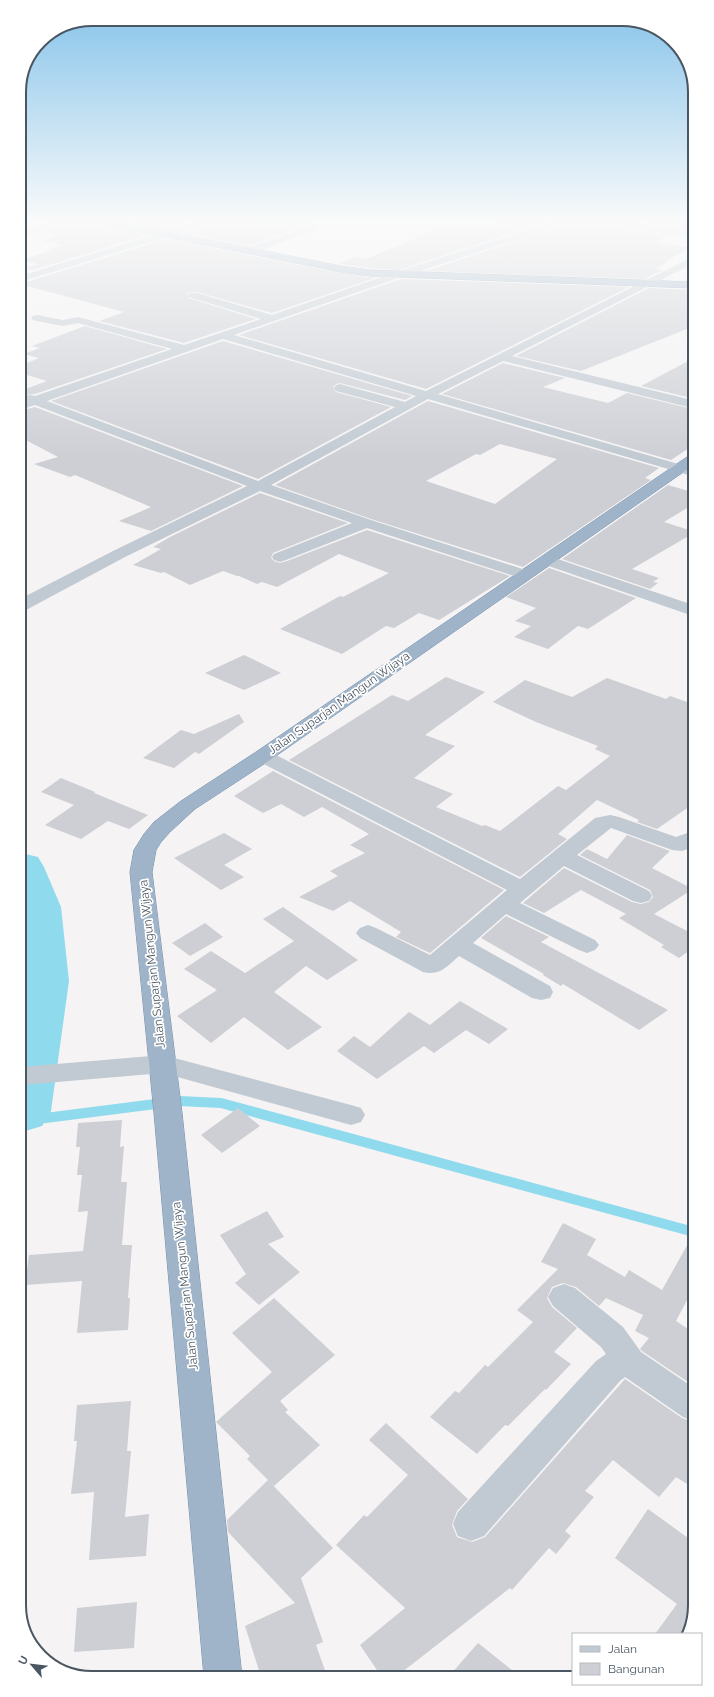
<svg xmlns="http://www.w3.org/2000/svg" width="714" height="1697" font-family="Raleway,sans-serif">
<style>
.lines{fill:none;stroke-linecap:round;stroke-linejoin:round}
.stream{stroke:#90daee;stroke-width:10}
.river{fill:#90daee;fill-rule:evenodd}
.building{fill:#cdcfd5;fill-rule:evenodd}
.trunk-casing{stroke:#7690ad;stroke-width:1}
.minor{fill:#c1cad2;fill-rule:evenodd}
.trunk{fill:#9fb4c9;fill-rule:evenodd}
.labels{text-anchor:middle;stroke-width:3.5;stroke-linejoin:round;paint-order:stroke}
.street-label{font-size:12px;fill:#4a5661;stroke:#fff}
.rim{fill:none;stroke:#4a5661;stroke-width:2}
</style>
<rect width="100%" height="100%" fill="#f5f3f3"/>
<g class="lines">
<path class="stream" d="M22,1121L179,1101L221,1103L694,1232"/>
<path class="river" d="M21,853L38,857L44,867L61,907L69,981L51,1111L42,1126L22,1132Z"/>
</g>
<path class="building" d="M67,222H99L104,226L147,235L33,270L23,268L38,264L20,260L53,250L49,249L62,245L42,241L59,235L44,233L45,231Z
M129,222H189L166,230Z
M211,222H314L249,246L184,233L209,225Z
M494,222H546L399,270L370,268L339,264L354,257L366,259L431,232L447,227L463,230L472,226L493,229Z
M568,222H607L612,226L668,236L654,242L690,248L666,261H669L655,269L662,270L645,279L426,271L566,225Z
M642,222H692V224L681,229Z
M166,239L324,270L375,278L272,313L197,292H189L187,294L189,298L256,319L184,343L99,321L124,312L20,284Z
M401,279L629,287L426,389L239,335Z
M649,288L692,290V327L581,371L516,356Z
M85,326L167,349L35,394L25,395L23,399L20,400V391L47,381L20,373V366L39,358L24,354L40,348L32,346Z
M223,341L412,396L405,400L340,383L336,384L333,387L336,392L391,407L258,479L51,401Z
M692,359V398L641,386Z
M503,363L565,378L543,387L608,403L627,393L692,409V446L671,460L442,394Z
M428,401L659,468L645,478L651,480L523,567L371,519L275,485ZM500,444L557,459L495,504L426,481L476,454L480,455Z
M35,407L243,486L151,531L119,521L151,507L75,475L70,477L34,464L58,457L20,437V411Z
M668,485L692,492V505L664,522L692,531V534L632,569L659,578L653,582L658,583L650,589L562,559Z
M260,493L348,523L273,553L271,558L274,561L280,563L287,561L367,530L510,576L439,620L419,613L394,628L386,626L342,654L280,629L340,596L343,597L389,573L339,554L277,587L262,582L257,584L239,576H237L223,571L190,585L164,572L161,573L133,565L161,549L153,547L170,537Z
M549,568L636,598L588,629L578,626L548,649L514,637L531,626L515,621L536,608L506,597Z
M244,655L281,673L244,690L205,673Z
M446,677L485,692L425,735L455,746L414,778L453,794L436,807L482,826L485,825L500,831L558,786L566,790L610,756L595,749L598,746L536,722L493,702L525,680L572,697L607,678L666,699L670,696L693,704V804L657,829L637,822L639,820L597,800L558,834L567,839L520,877L289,760L392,695L408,701Z
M239,714L244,722L199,754L195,752L174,768L143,758L181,730L194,734Z
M273,771L504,890L430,953L396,937L401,932L350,901L333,911L299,897L338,876L330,871L365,853L350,845L369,834L322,807L304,817L281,804L263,813L234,796Z
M61,778L95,792L94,793L148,815L129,829L108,821L81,839L45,825L74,805L41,792Z
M224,833L252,849L224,865L244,877L221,890L174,858Z
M627,835L670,851L652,868L693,889L654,914L693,934V948L679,958L661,947L664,945L619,918L626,914L581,890L544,913L523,903L564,868L632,902L641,904L649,902L653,897L650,890L580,855L587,849L607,859Z
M283,907L358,960L327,980L306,966L274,992L322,1027L288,1050L244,1017L211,1043L177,1016L217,990L184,969L211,951L245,973L294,941L263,919Z
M506,916L549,937L541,942L668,1010L639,1030L563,984L561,986L543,975L544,974L481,938Z
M205,923L223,937L190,956L172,943Z
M460,1001L508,1029L489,1044L466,1030L434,1053L424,1046L377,1079L337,1051L354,1036L370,1047L409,1012L430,1025Z
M238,1108L260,1126L222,1153L201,1135Z
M122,1120L120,1147L124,1146L121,1182H127L122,1245H132L128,1298H130L128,1330L77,1333L82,1281L25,1285L29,1255L83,1251L88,1211L78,1212L82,1175H77L80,1147H76L78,1123Z
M267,1211L284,1237L268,1244L300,1272L259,1305L235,1283L246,1274L220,1235Z
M563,1223L596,1239L587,1255L625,1277L629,1270L662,1290L694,1233V1287L676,1321L694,1333V1386L642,1351L640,1349L649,1338L635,1331L643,1315L606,1298L599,1306L576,1287L563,1283L552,1287L547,1298L552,1307L577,1328L554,1352L571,1364L546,1390L545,1389L508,1426L505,1425L477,1454L430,1417L455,1391L459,1393L485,1365L488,1367L533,1322L517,1310L558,1269L541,1262Z
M274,1298L335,1355L280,1401L288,1410L285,1412L320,1445L274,1486L247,1459L250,1456L216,1422L272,1372L232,1333Z
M625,1379L682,1418L695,1423V1489L676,1477L659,1497L613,1460L585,1491L594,1497L565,1531L571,1536L556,1554L549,1548L512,1590L510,1588L397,1676H381L360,1645L405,1608L336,1545L364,1515L367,1517L408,1475L369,1440L386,1423L468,1499L457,1511L452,1525L457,1537L472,1542L485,1537Z
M131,1401L127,1451H131L125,1517L149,1514L146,1556L89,1560L94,1492L71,1494L77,1441H74L77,1405Z
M268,1480L333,1548L301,1578L323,1642L316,1645L327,1676L261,1677L245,1626L295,1603L228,1532L227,1520Z
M648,1509L695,1543V1605L685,1634H655L677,1604L615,1558Z
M137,1602L134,1648L74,1652L77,1608Z
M478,1643L518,1675H450Z"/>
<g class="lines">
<g class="trunk-casing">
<path id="trunk" d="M100,222H120L341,266L370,270L692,282V288L370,276L341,272L104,225Z
M692,456V466L270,760L195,809L170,832L161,842L156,850L152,872L182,1113L242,1677H204L154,1113L130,872L134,850L144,834L154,822L181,801L256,752L687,457Z"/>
</g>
<path class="minor" d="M51,222H66L36,233L19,236V230L32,228Z
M195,222H210L209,224L20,282V276Z
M552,222H567L566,224L401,277L234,335L426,391L692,257V264L512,356L692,400V408L503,361L438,394L692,468V476L428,399L271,485L371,520L532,572L534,575L532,578L526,580L520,578L367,528L286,560L280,562L274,560L272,557L274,554L352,523L260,491L125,557L26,610L20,611V599L113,551L247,486L35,405L20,410V402L24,400L25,396L30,395L35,396L172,349L78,323L63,326L37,321L33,320L31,318L33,316L37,315L63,320L78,317L184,345L261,319L189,297L188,295L189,293H197L272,315L393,273ZM223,339L416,396L405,402L340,384L336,385L334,388L336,391L395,407L258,481L47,401Z
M608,222H631L692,232V238L612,225Z
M314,224L317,225L319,227L317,229L253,253L249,254L244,251L245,249Z
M546,555L693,605V616L540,563L538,560L540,557Z
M263,750L270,752L520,879L595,818L610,815L619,817L676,837L693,831V847L682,851L672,850L611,828L577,855L649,891L652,896L649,901L641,903L633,901L564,866L520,903L595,940L599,945L595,950L587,953L579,950L506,914L473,943L550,986L553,992L550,998L541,1000L532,998L459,956C447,966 441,976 423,972L360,938L356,933L360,928L368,925L376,928L430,955L507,890L256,760L253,756L256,752Z
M163,1055L351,1105L361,1108L365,1115L361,1122L351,1125L163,1073L22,1085L21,1067Z
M564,1284L575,1288L623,1327L641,1352L694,1388L695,1422L683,1417L625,1377L620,1381L484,1536L471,1541L458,1536L453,1524L458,1512L596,1361L606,1354L601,1347L553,1306L548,1297L553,1288Z"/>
<use href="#trunk" class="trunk"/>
</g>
<linearGradient id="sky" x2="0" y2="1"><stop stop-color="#85c3ea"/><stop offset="0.48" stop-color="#fafafa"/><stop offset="1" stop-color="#fafafa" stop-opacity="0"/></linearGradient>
<rect width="714" height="460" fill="url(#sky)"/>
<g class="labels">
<g class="street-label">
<text transform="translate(339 703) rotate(-35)" y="4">Jalan Suparjan Mangun Wijaya</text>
<text transform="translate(152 964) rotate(-96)" y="4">Jalan Suparjan Mangun Wijaya</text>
<text transform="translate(185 1286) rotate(-96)" y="4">Jalan Suparjan Mangun Wijaya</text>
</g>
</g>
<path d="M0 0H714V1697H0ZM92 26H622A66 66 0 0 1 688 92V1605A66 66 0 0 1 622 1671H92A66 66 0 0 1 26 1605V92A66 66 0 0 1 92 26Z" fill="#fff" fill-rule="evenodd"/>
<path class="rim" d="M92 26H622A66 66 0 0 1 688 92V1605A66 66 0 0 1 622 1671H92A66 66 0 0 1 26 1605V92A66 66 0 0 1 92 26Z"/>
<rect x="572" y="1633" width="130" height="52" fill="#ffffff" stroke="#b7bbc0"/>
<rect x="580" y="1646" width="20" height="6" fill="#c1cad2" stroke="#b7bbc0"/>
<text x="608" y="1653" font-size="12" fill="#4a5661">Jalan</text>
<rect x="580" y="1663" width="20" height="12" fill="#cdcfd5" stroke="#b7bbc0"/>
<text x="608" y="1673" font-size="12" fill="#4a5661">Bangunan</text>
<g transform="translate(32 1665) rotate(298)" stroke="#ffffff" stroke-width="3" paint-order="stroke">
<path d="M0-3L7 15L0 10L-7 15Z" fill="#4a5661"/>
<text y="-6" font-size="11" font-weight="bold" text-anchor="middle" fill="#4a5661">U</text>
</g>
</svg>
